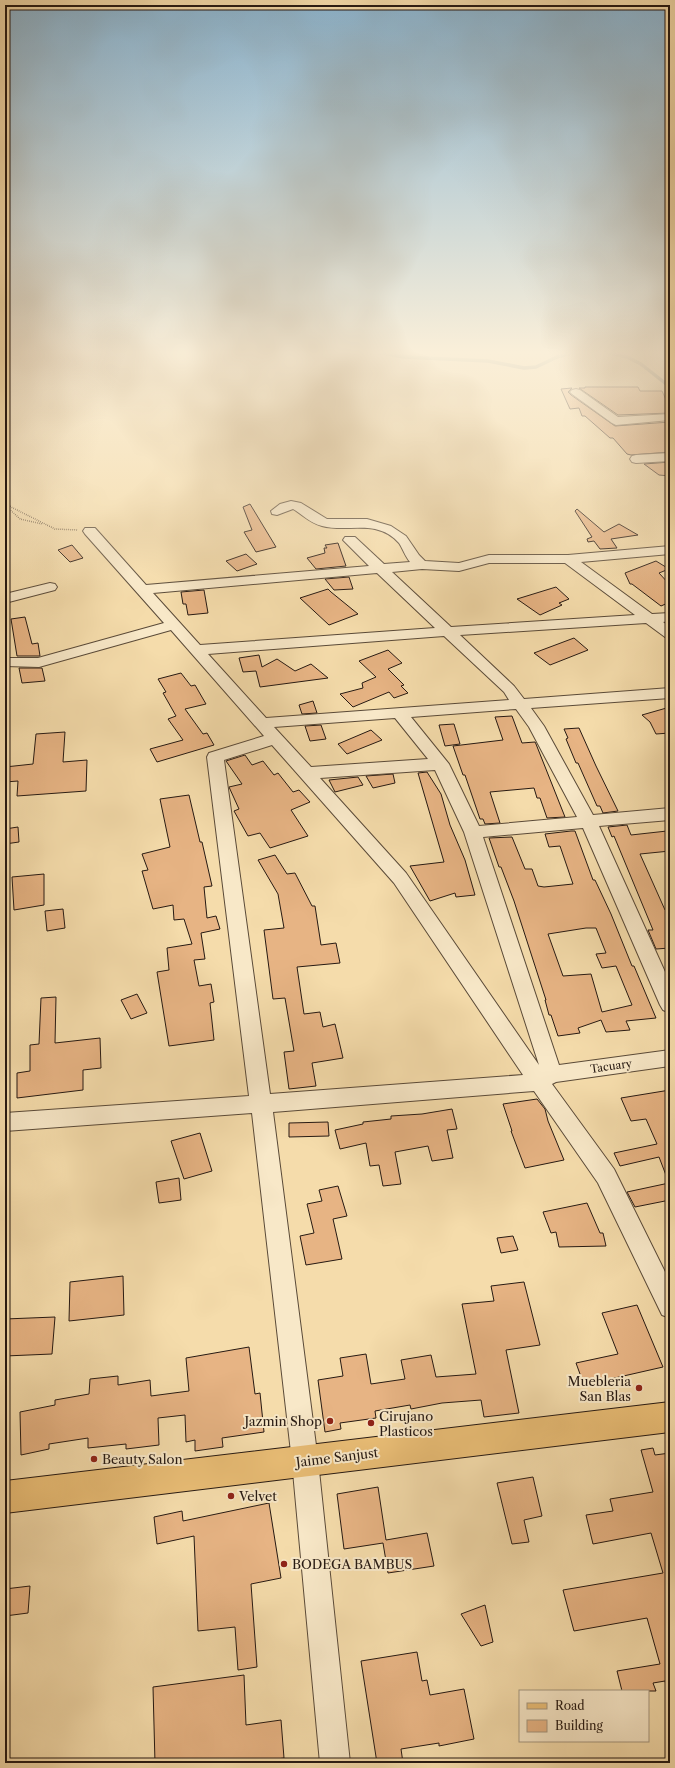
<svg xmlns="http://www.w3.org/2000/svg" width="675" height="1768" font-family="'Libre Caslon Text',serif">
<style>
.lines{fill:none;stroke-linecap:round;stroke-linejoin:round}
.stream{stroke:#6f7973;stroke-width:3.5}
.building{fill:#e7b484;stroke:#261912;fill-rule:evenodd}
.minor-casing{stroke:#5a4a38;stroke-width:2}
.major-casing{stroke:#261912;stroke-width:2}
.path{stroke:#261912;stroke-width:1.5;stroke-dasharray:0.5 1.5;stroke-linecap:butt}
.minor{fill:#f8e8c8;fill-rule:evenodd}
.major{fill:#eabe76;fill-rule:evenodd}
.poi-dot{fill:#8f2418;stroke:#f8e8c8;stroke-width:1.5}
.labels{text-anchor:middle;stroke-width:4;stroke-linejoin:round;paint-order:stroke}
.street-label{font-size:11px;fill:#261912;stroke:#f8e8c8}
.near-poi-label{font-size:13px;fill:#261912;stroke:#f8e8c8;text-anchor:start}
.near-street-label{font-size:13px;fill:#261912;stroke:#f8e8c8}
</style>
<rect width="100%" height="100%" fill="#f5dcab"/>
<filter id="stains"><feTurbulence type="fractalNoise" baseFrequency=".005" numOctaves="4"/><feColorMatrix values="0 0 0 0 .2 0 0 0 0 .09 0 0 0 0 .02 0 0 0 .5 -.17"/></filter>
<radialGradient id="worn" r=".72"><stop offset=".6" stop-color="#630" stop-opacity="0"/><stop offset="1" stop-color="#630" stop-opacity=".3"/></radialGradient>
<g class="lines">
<path class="stream" d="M368,350L404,357L488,361L524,368L536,367L557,357L574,352H606L627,357L641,364L670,387"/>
</g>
<path class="building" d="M585,387H638L640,391H662L668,404L670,405V413L618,415L579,388H585Z
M572,388L568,392L571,395L615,426L670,422V452L631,455L627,454L613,438H610L585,416H582L579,408L570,409L561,389Z
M670,462V476L659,475L644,464Z
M250,504L276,547L256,552L244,532L252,530L243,507Z
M577,509L604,532L619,524L638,535L611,539L617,548L600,549L594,541L588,542L587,539L592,537L575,511Z
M338,543L346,566L316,569L307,558L325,553L324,548H327L325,545Z
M72,545L83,558L70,562L58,550Z
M246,554L257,564L237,571L226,561Z
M656,561L669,569L659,573L670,585V602L661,606L632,584H630L625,573Z
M349,577L353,589L334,590L325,579Z
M556,587L569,599L559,603L562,605L540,615L517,599Z
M328,589L331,592L358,614L329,625L300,598Z
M204,590L208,613L188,615L186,604H183L181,592Z
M25,617L32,644L38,643L40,656H17L11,619Z
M574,638L588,650L550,665L534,653Z
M388,650L402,663L388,669L404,685L401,686L408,693L394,698L389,692L353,707L340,694L363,688L362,683L376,677L359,661Z
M259,655L262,667L277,659L295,671L311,664L328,678L260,687L256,671L243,672L239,658Z
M19,668H42L45,681L22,683Z
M181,673L191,686L195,685L206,704L185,709L203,734L207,733L214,745L157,762L150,749L183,740L168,719L176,716L163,693L166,692L158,679Z
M313,701L317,713L302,714L299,705Z
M670,707V733L656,734L650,722L642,715Z
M512,716L522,743L535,742L536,744L565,817L547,818L540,798H537L534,788L490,792L500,823L485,824L483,819H480L465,775H463L453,746L503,740L495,717Z
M454,724L460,744L445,746L439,725Z
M321,725L326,739L310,741L305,726Z
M579,728L596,766L618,811L603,813L600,806H597L578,763H576L566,739L568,738L564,729Z
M371,730L382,740L347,754L338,744Z
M65,732L63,762L87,760L86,791L17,796L18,781L5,782V767L33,764L36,734Z
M245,755L252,765L263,761L274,775L278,773L293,792L299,790L310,802L291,810L308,836L270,848L260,833L248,836L234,811L239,809L229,787L242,784L226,761Z
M427,772L441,794L450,825L465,860L475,895L456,897L455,893L430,901L410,866L444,862L418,773Z
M393,774L395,783L373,788L366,776Z
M358,777L363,785L335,792L329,780Z
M189,795L200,842H202L212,886L204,887L207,918L216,916L220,929L201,933L205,959L194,960L199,986L211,984L214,1002L210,1003L214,1040L169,1046L157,972L169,970L167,948L192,944L184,919L174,920L173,905L153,909L142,871L148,870L142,854L170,847L160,799Z
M627,825L631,835L667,831L670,837V851L640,854L665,910H670V948L656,949L648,930H653L614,836L612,837L608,827Z
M18,827L19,842L5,844V829Z
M571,831H575L593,880H595L611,914L632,966H634L656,1018L626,1021L630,1030L606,1032L601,1020L578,1028L580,1033L558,1036L551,1015H549L545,1000H546L514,901L501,867H499L489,838L512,837L525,869H532L538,886L544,887L573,884L560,846L549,847L545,834ZM586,928H596L606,953L596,954L602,968L616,966L632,1005L602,1012L591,974L563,976L548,934Z
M275,855L287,874L295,873L312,906H315L321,945L336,943L340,963L297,967L304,1014L320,1012L323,1027L335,1024L343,1058L312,1063L316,1086L289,1089L284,1052L294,1051L285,998L273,999L264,930L284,928L278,894L258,860Z
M44,874V905L14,910L12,877Z
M63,909L65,928L47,931L45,911Z
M137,994L147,1013L131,1019L121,1000Z
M56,997L55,1043L100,1038L101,1068L83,1070V1090L17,1098V1073L30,1071V1045L39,1044L41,998Z
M670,1090V1200L635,1207L627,1192L669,1183L659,1157L620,1166L614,1153L657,1144L646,1119L631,1121L621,1098Z
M537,1099L545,1109L548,1121L564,1160L525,1168L511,1131H512L503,1104Z
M452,1109L457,1129L447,1130L453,1158L432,1161L428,1146L395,1152L401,1184L383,1186L379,1165L370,1166L366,1143L340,1149L335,1130L363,1124V1122L391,1119V1116L422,1114Z
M328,1122L329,1136L289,1137V1123Z
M200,1133L212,1171L184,1179L171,1141Z
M179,1178L181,1200L159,1203L156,1182Z
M338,1186L347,1216L333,1219L342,1259L306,1265L300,1236L314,1233L307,1204L322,1201L319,1190Z
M587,1203L600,1233H603L606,1246L559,1247L556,1232L551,1233L543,1212Z
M513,1236L518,1250L501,1253L497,1238Z
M123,1276L124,1315L69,1321L70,1282Z
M524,1282L540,1345L506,1350L519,1413L484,1417L481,1400L442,1403L411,1409L410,1405L375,1411L376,1418L340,1423L341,1429L325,1432L318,1380L343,1376L340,1358L366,1354L371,1384L405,1379L401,1360L431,1355L436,1377L476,1374L462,1304L494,1301L491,1286Z
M637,1305L663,1367L584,1385L576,1363L618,1354L602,1313Z
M55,1317L52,1354L5,1356V1319Z
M249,1347L255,1394L260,1393L264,1432L222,1438L223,1447L195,1451V1440L186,1442L185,1415L158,1418L159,1445L126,1449V1444L88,1448V1438L49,1444V1449L21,1455L20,1412L55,1405V1400L89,1394L90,1379L118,1376V1385L150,1380L151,1396L189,1391L186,1358Z
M653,1448L655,1455L670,1453V1684L666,1685L665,1681L653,1683L656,1691H622L617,1671L660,1664L647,1618L574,1631L563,1590L663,1573L651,1533L593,1544L586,1515L613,1511L610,1499L653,1492L641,1450Z
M533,1477L542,1516L524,1520L529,1542L512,1544L497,1483Z
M378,1487L386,1540L427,1533L434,1566L388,1573L383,1543L344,1549L337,1494Z
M269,1503L281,1578L251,1584L257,1667L238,1670L235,1627L198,1631L194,1536L157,1544L154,1517L182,1511L183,1521Z
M30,1586L28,1613L5,1616V1589Z
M485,1605L493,1642L481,1646L461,1614Z
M417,1652L422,1681L427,1680L430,1695L464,1689L474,1739L439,1746V1743L401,1749L403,1763H377L361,1661Z
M244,1675L246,1725L281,1720L284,1758L248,1763H155L153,1687Z"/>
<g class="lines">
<g class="minor-casing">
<path id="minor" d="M576,389L580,390L618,417L670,414V420L616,425L612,423L572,394L570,392L572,390Z
M670,453V461L636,463L632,462L630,459L632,456L636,455Z
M291,501L301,503L327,519H367L391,526L406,536L419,555L425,561L459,563L489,555H568L670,546V554L581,562L652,614L670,613V621L663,622L670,627V638L665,637L646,623L460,635L514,686L524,699L670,688V698L531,708L544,726L593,815L670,808V820L599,826L670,983V1013L663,1010L660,1005L583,828L483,837L559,1065L670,1050V1066L556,1082L552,1084L614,1169L670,1282V1318L662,1315L598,1183L534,1091L273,1112L318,1461L350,1763H320L292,1461L252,1113L5,1131V1113L249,1096L207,757L209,753L264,736L171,630L39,667L5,666V658H38L164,623L85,534L83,531L85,528H95L146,585L369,566L343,540L345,537H355L384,564L410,562C405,556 403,549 399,543C377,518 348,533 322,526C310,523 303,515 293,509L277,515L272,514L271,511L280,504ZM489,563H565L635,615L451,627L392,572L422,569L459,571ZM377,573L435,628L200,645L153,593ZM444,636L504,692L509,700L266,718L208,654ZM516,709L529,727L577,817L479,826L449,764L411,717ZM395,718L428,759L311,767L274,727ZM272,745L394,883L523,1075L270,1094L224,760ZM435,770L464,832L539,1065L406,873L320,778Z
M50,583L55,584L57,587L55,590L5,603V594Z"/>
</g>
<g class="major-casing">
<path id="major" d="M670,1402V1432L5,1513V1481Z"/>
</g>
<path class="path" d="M5,500L11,507L55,529L78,530
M5,505L20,519L42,524"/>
<use href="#minor" class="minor"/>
<use href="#major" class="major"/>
</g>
<linearGradient id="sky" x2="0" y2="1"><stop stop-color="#8bb6d3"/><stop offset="0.59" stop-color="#faefd9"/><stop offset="1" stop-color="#faefd9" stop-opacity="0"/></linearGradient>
<rect width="675" height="598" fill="url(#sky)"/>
<g class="poi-dot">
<circle cx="639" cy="1388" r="4"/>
<circle cx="330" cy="1421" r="4"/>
<circle cx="371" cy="1423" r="4"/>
<circle cx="94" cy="1459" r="4"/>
<circle cx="231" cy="1496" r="4"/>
<circle cx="284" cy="1564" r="4"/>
</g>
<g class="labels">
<g class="street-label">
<text transform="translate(611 1066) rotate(-8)" y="4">Tacuary</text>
</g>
<g class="near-poi-label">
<text x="631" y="1386" text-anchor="end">Muebleria<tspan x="631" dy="15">San Blas</tspan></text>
<text x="379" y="1421">Cirujano<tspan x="379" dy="15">Plasticos</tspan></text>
<text x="322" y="1426" text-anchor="end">Jazmin Shop</text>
<text x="102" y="1464">Beauty Salon</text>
<text x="239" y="1501">Velvet</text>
<text x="292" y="1569">BODEGA BAMBUS</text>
</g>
<g class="near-street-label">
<text transform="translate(337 1457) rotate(-7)" y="5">Jaime Sanjust</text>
</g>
</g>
<rect width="675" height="1768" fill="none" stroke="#f5dcab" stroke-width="20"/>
<rect x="6" y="6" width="663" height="1756" fill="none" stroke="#261912" stroke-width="2"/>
<rect x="10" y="10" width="655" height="1748" fill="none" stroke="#261912"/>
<rect x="519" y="1690" width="130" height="52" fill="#f8e8c8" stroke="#a4957f"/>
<rect x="527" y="1703" width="20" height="6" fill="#eabe76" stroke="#a4957f"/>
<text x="555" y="1710" font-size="12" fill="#261912">Road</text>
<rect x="527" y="1720" width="20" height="12" fill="#e7b484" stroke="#a4957f"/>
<text x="555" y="1730" font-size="12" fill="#261912">Building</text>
<rect width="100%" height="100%" filter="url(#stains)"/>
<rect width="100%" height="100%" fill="url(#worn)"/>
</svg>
